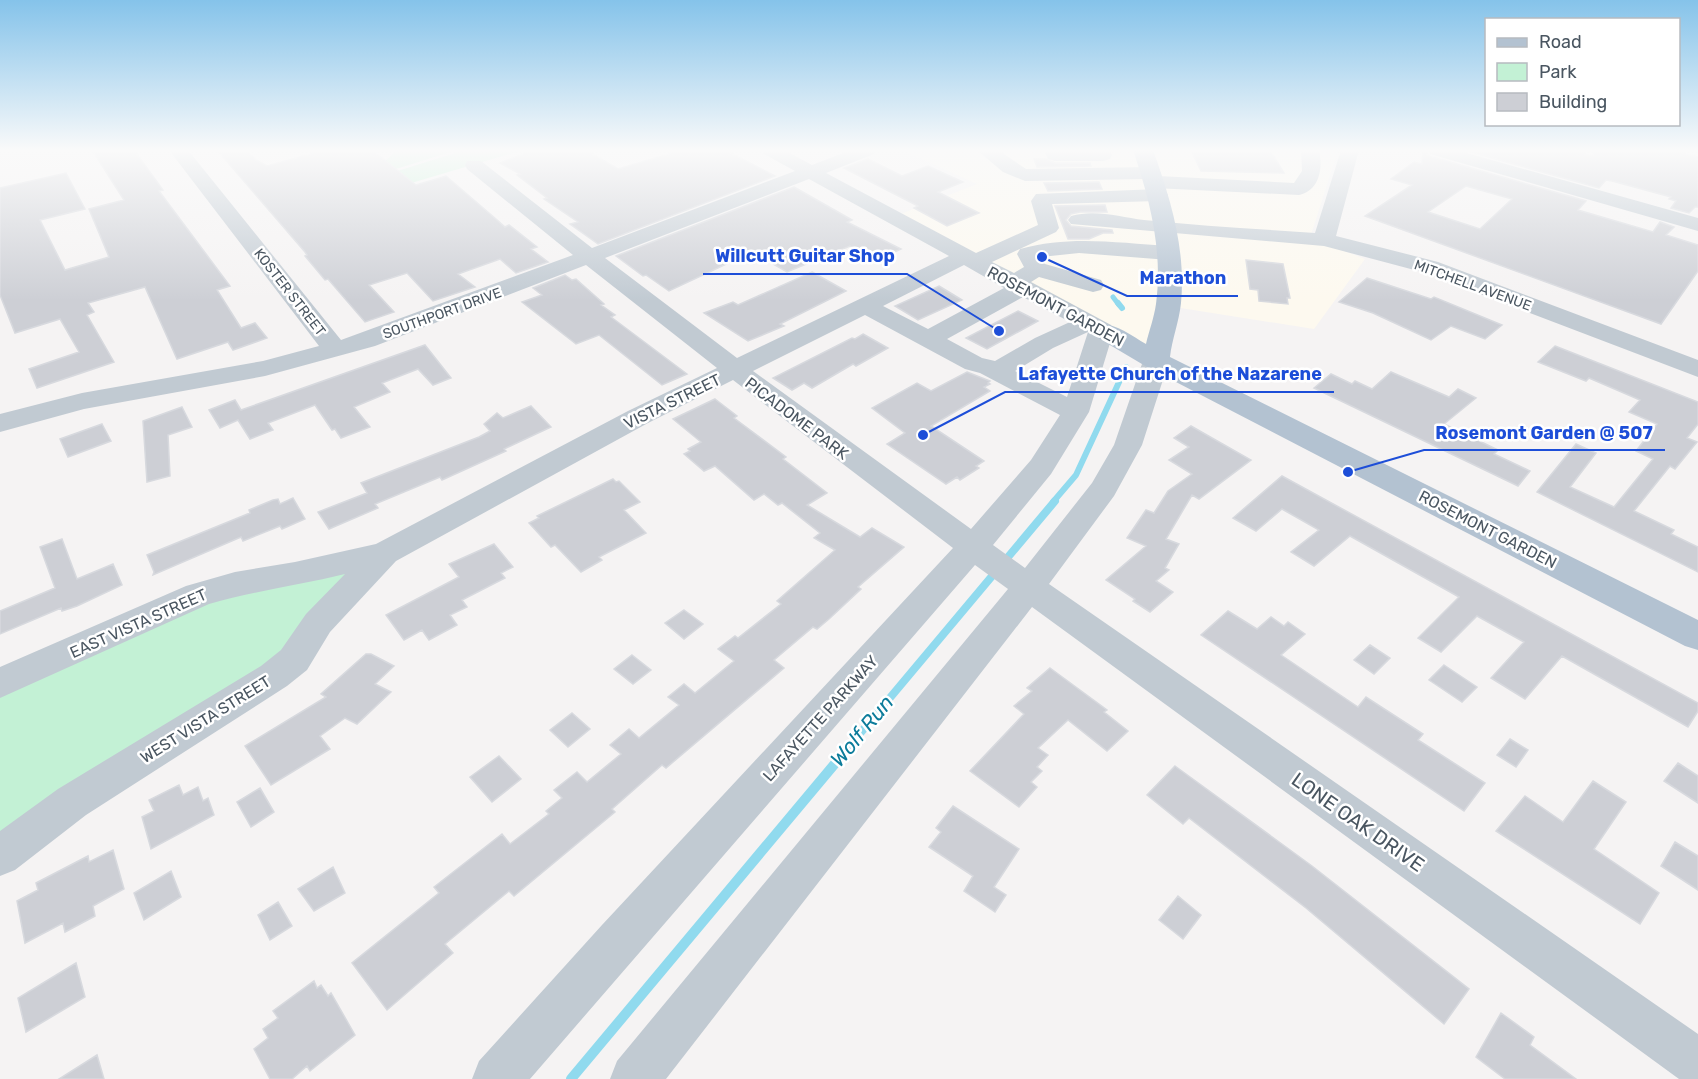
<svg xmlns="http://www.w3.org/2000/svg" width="1698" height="1079" font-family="Rubik,sans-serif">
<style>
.commercial{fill:#fdf9ef}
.green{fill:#c3f1d5}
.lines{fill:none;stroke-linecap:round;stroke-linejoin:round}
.stream-far3{stroke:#90daee;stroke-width:5}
.stream-far2{stroke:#90daee;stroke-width:6}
.stream-far1{stroke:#90daee;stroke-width:8}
.stream{stroke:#90daee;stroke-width:10}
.building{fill:#cdcfd5;stroke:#d7d9de;stroke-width:1.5;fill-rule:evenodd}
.minor{fill:#c1cad2;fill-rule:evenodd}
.major{fill:#b3c2d1;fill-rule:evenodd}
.labels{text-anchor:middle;stroke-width:5;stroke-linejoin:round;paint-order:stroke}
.far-street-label{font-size:14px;fill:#4a5661;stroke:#fff}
.street-label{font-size:16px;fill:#4a5661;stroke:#fff}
.near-street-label{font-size:20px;fill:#4a5661;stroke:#fff}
.near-water-label{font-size:21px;font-style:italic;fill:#0c7c9b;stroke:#fff}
.leader{fill:none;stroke:#1d4ed8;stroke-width:2}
.callout-dot{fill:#1d4ed8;stroke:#fff;stroke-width:2}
.callout-label{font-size:18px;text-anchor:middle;font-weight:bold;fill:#1d4ed8;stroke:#fff;stroke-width:5;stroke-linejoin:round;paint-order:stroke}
</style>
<rect width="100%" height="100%" fill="#f5f3f3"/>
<path class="commercial" d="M902,150H1338L1310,238L1365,259L1314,329L1168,306L1156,361L893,217L977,184Z"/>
<path class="green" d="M397,150H457L383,173L384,162Z
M465,150C484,150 504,150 523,150L391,189L378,177Z
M362,567L284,658L0,856V683L179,602Z"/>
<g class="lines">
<path class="stream-far3" d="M1113,297L1119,305"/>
<path class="stream-far2" d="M1118,303L1122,308
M1053,502L1076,475L1126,367"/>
<path class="stream-far1" d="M842,755L1055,501"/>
<path class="stream" d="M571,1079L843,754"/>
</g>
<path class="building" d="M92,150H134L163,190L159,191L230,286L217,290L241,328L255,323L267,338L233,350L228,342L177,359L145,287L88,303L94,312L87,315L114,362L37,388L29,369L79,352L60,319L15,333L0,295V188L66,173L85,209L40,220L65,270L109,257L89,209L124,200Z
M217,150H246L256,160L267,166L325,150H372L416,185L446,176L496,219L505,227L509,225L537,247L531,249L548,262L516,273L500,259L458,274L475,287L433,301L407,273L369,285L394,312L365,322L328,279L325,280L305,256L307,255L305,252Z
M532,150H586L618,169L682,150L691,153L700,150H725L775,176L598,244L570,224L578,222L544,199L547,198L517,175L520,174L500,163Z
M1191,150H1270L1284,173L1201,171Z
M1423,150L1429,156L1586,201L1578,210L1653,232L1660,222L1674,227L1666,235L1698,245V271L1661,324L1365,216L1412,185L1391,179L1414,162L1422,164ZM1466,186L1512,199L1480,229L1428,212Z
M1464,150H1572L1593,156L1594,150H1672L1698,157V207H1695L1689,213L1671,208L1676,201L1669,199L1671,197L1612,181L1606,180L1599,188Z
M868,159L902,176L928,166L963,182L938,192L979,213L947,226L914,208L918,206L844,168Z
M1034,159H1046L1055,163H1090L1091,166L1037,167Z
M1099,182L1102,189L1048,191L1044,183Z
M794,187L852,220L847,222L901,249L878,260L850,246L787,272L752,252L669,291L646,275L643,276L616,256Z
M1105,205L1107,212H1080L1071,214L1066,220L1071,226L1112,230L1113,233H1103L1089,239H1068L1055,206Z
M1246,260L1283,264L1290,298H1287L1288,304L1259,301L1258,290L1250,289Z
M812,272L846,291L780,324L784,326L748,341L704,313L733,302L738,305Z
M565,275L572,280L576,279L604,304L601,305L615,315L611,317L687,374L662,385L599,335L576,344L522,302L542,295L533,288Z
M1367,278L1431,299L1434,297L1502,325L1485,339L1451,326L1431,340L1373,313L1339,302Z
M939,286L962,300L918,320L895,306Z
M1018,311L1038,321L987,349L966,338Z
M863,334L888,348L856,366L853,364L812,388L804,383L792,390L773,378L852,338L855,339Z
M425,345L451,378L433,385L418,369L382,383L390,392L354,407L370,427L341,438L335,429L332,430L315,405L268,423L273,430L250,439L238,420L220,428L209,410L235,400L241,410Z
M1555,346L1698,402V424L1687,438L1697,442L1675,469L1670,466L1634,511L1674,530L1671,534L1698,547V572L1537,492L1576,444L1596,453L1570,487L1614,507L1653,459L1636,451L1657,424L1629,412L1640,400L1589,378L1586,381L1538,362Z
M967,372L990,381L988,383L990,384L984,387L990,391L931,426L984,461L976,466L979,468L960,480L957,477L946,484L887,444L905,433L872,408L917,383L931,391Z
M1391,372L1449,397L1458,389L1476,398L1444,424L1498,450L1494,454L1530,471L1518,486L1314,388L1331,374L1352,384L1355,381L1372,389Z
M715,399L737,416L734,418L786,457L783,459L827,493L807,505L860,537L872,528L904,547L858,587L861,589L829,619L817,629L813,627L774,660L784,668L666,768L662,765L612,809L615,812L514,896L509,891L445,944L453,953L387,1010L352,963L439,893L434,887L502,834L510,844L549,814L546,811L562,798L554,790L577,772L587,782L621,754L610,745L629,729L639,738L679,705L668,697L684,684L695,693L734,661L718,649L735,636L738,638L781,604L777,601L835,550L814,538L820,533L782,503L778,505L764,494L754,500L715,466L704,471L684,454L690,451L688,449L701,442L673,419Z
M531,406L551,427L504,449L506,451L442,480L440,477L375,504L378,508L329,529L318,512L367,493L361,483L479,437L490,431L484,424L497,413L503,418Z
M182,407L192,427L168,435L170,476L147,482L143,421Z
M102,424L111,441L68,457L60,439Z
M1191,426L1251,460L1199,499L1192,495L1166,539L1179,544L1165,568L1169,570L1156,581L1173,592L1150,612L1133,601L1135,599L1106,580L1146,546L1127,538L1146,510L1154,513L1168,491L1192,474L1169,460L1189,447L1174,438Z
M1282,476L1698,703V711L1688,727L1562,656L1525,699L1491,678L1524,642L1477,616L1441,652L1418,638L1459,597L1350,536L1314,566L1291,552L1319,530L1282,509L1256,531L1233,518Z
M613,479L616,482L619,481L640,502L624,510L646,533L599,557L602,560L581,572L555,545L551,547L529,523L539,518L537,516Z
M293,498L305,519L282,529L280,526L243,541L241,537L153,575L154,572L147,555L250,513L249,510L273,500L278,499L280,504Z
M62,539L77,579L113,564L122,585L77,606L62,611L61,608L0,634V611L55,588L40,547Z
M494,544L513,567L501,573L505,578L462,600L467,607L450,615L457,625L429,640L422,630L404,640L386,615L459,577L449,564Z
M684,610L703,624L684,639L665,623Z
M1228,611L1257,629L1271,617L1284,626L1288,622L1305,634L1281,655L1358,707L1366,697L1423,734L1418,740L1485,783L1464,811L1201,635Z
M1370,645L1390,658L1374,674L1354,660Z
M366,654H371L394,666L375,684L391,692L357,724L345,718L320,736L330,749L271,785L245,746L326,697L321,694Z
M632,655L651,670L633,684L614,669Z
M1444,665L1477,687L1462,702L1429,680Z
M1050,668L1107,710L1104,712L1128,731L1107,751L1068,720L1038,748L1048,755L1037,767L1042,771L1031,782L1037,787L1019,807L970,771L1024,714L1014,706L1032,691L1027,688Z
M572,713L590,729L568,747L550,730Z
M1510,739L1528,750L1516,767L1497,755Z
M499,756L521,779L492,802L470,777Z
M1678,763L1698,776V803L1664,781Z
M1175,766L1312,866L1469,989L1444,1024L1306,908L1189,818L1183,824L1147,795Z
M1593,781L1626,802L1594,849L1659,893L1640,924L1496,831L1525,796L1563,822Z
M179,785L183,795L198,787L203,801L208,798L214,815L151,849L142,817L154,811L149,800Z
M260,788L274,812L251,827L237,802Z
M953,806L1019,849L994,887L1006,895L995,912L964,891L973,876L929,847L941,832L936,828Z
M1675,842L1698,856V890L1661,866Z
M113,850L124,889L93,906L95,916L65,932L63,923L25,943L17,901L38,890L36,883L88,856L89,862Z
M333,867L345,893L314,911L298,889Z
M171,871L181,897L144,920L134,893Z
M1178,896L1201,915L1183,939L1159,920Z
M278,902L292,926L270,940L258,915Z
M76,963L85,997L26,1032L18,998Z
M314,981L317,988L321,985L328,996L331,993L355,1035L310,1071L307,1066L292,1079H270L254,1049L268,1038L263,1029L278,1018L273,1011Z
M1501,1013L1534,1037L1530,1045L1576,1079H1505L1476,1057Z
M97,1055L104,1079H59Z"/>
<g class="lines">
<path class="minor" d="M169,150H188L341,340L573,255L467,169L465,165L467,161H481L592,248L795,171L764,154L761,150H784L812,165L851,150H877L874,154L826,173L976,253L1038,225L1031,201L1036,194L1158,189L1165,191L1168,195L1165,199L1158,201L1052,204L1059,228L1056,232L992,262L1014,273L1024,267L1017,254L1020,249C1070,235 1118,243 1169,246L1177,248L1180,253L1177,258L1169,260L1079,253L1041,257L1045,264L1101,280L1104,285L1101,290L1093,292L1039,277L1031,282L1111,325L1114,330L1089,412L1051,474L993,545L1025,568L1092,483L1114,445L1143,361L1147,356L1156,353L1165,356L1169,361L1142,445L1114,496L1049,584L1698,1034V1079H1679L1032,607L666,1079H610L617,1061L1008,589L975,565L530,1079H472L479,1061L602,925L953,548L733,380L648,423L396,561L330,632L307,670L287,686L86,815L15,870L0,876V831L58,789L261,666L281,650L306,614L345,574C300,585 254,591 209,604L0,698V667L186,586L235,572L295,562L376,544L628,411L717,368L586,265L375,346L265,376L84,409L0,432V414L82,393L263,361L319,346ZM809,179L949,256L737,358L605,258ZM964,265L1004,288L928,329L883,306ZM1023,297L1070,322L1035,338L995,361L982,358L947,339ZM865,315L965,369L980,373L1060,415L1031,460L971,529L753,371ZM1088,332L1067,397L1015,371L1053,348Z
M977,150H998L1026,169L1151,167L1158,169L1161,173L1158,176L1294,183L1302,171L1301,150H1319C1323,168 1320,190 1299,195L1154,188L1147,186L1144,182L1146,179L1025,181L1003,172Z
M1044,150H1110L1112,155L1110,159L1103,161H1055L1048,159Z
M1341,150H1359L1336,236L1438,262L1698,360V377L1422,272L1324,246L1071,224L1068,220L1071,216C1095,209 1120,217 1144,220C1201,226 1258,229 1315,233Z
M1427,150H1456L1698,218V231L1430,154Z"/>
<path class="major" d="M1133,150H1153C1171,200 1186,250 1181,303C1179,322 1172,339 1170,357L1698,620V650L1685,646L1147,367L1093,335L1089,330L1093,325C1112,320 1130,335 1146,344C1149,331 1154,318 1156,304C1163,251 1150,200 1133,150Z"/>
</g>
<linearGradient id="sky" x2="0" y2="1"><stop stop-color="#85c3ea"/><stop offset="0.5" stop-color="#fafafa"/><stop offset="1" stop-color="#fafafa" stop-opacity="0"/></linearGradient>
<rect width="1698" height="301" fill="url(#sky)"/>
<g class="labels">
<g class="far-street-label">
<text transform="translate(1473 285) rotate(20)" y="5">MITCHELL AVENUE</text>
<text transform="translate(290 292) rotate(52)" y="5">KOSTER STREET</text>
<text transform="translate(442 313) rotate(-20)" y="5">SOUTHPORT DRIVE</text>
</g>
<g class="street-label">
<text transform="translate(1056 306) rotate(28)" y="6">ROSEMONT GARDEN</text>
<text transform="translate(672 401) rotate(-26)" y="6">VISTA STREET</text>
<text transform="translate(797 418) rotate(37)" y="6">PICADOME PARK</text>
<text transform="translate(1488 529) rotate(27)" y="6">ROSEMONT GARDEN</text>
<text transform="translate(138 623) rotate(-24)" y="6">EAST VISTA STREET</text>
<text transform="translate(820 718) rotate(-48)" y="6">LAFAYETTE PARKWAY</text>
<text transform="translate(205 719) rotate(-32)" y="6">WEST VISTA STREET</text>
</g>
<g class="near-street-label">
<text transform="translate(1358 822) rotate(35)" y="7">LONE OAK DRIVE</text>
</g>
<g class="near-water-label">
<text transform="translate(862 731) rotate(-50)" y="7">Wolf Run</text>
</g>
</g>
<path class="leader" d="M999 331L907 274H703M1042 257L1127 296H1238M923 435L1005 392H1334M1348 472L1424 450H1665"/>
<g class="callout-dot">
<circle cx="999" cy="331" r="6"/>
<circle cx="1042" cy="257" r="6"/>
<circle cx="923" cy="435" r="6"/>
<circle cx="1348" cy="472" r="6"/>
</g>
<g class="callout-label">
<text x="805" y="262">Willcutt Guitar Shop</text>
<text x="1183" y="284">Marathon</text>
<text x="1170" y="380">Lafayette Church of the Nazarene</text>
<text x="1544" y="439">Rosemont Garden @ 507</text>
</g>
<rect x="1485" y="18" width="195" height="108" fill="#ffffff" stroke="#b7bbc0" stroke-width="1.5"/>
<rect x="1497" y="38" width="30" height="9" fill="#b3c2d1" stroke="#b7bbc0" stroke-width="1.5"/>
<text x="1539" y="48" font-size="18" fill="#4a5661">Road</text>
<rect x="1497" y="63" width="30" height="18" fill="#c3f1d5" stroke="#b7bbc0" stroke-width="1.5"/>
<text x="1539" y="78" font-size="18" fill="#4a5661">Park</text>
<rect x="1497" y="93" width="30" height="18" fill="#cdcfd5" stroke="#b7bbc0" stroke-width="1.5"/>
<text x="1539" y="108" font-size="18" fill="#4a5661">Building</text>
</svg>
